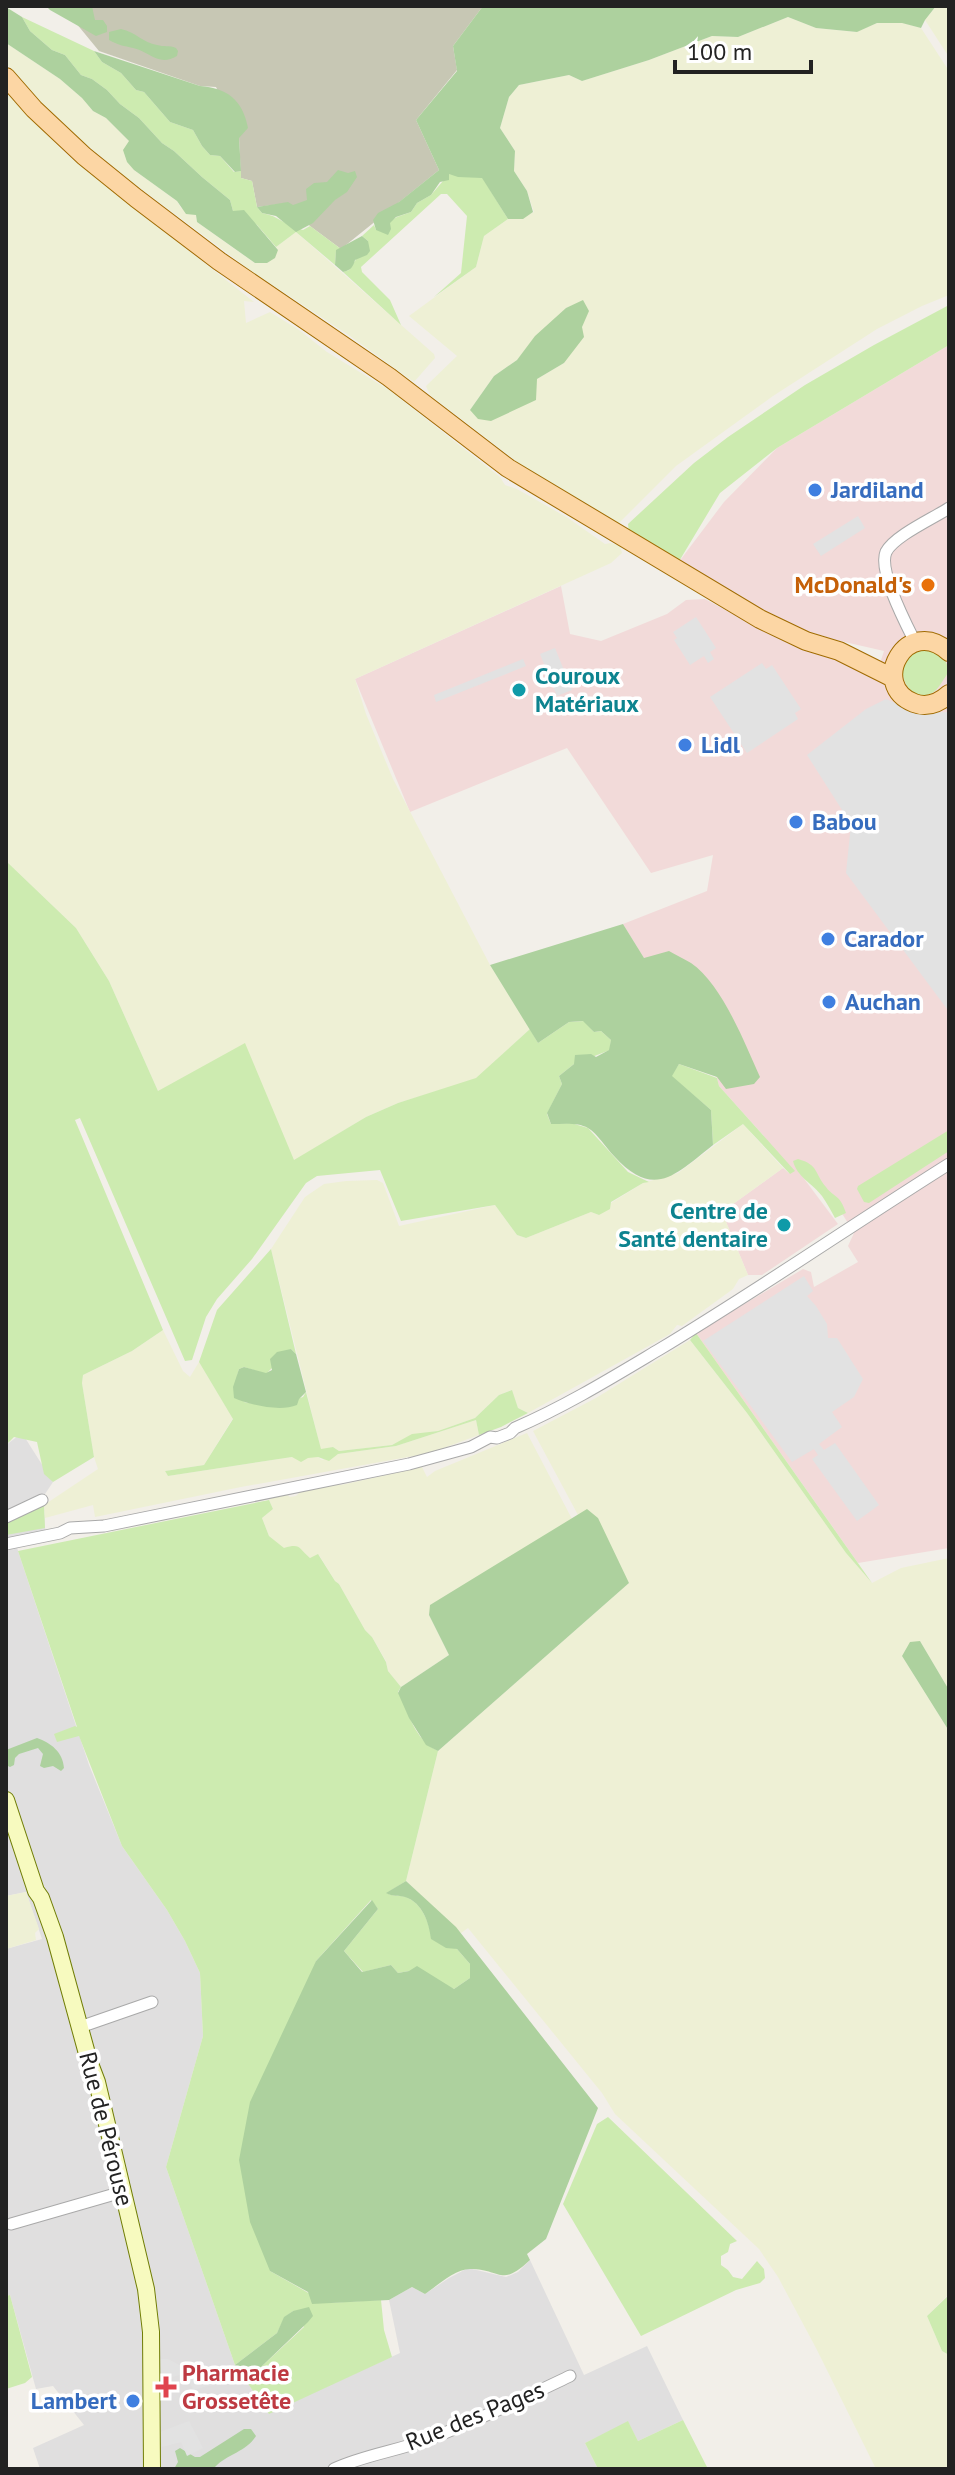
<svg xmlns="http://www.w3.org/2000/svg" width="955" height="2475" font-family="'PT Sans',sans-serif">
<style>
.residential{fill:#e0dfdf}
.commercial{fill:#f2dad9}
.construction{fill:#c7c7b4}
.farmland{fill:#eef0d5;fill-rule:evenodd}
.grass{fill:#cdebb0}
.forest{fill:#add19e}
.parking{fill:#e2e2e2}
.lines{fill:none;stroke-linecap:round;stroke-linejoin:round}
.street-casing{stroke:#a9a9a9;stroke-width:13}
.secondary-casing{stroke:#707d05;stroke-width:18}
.primary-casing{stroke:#a06b00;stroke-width:20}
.street{stroke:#fff;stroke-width:11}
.secondary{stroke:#f7fabf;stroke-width:16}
.primary{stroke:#fcd6a4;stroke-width:18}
.shop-dot{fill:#3f7fe0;stroke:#fff;stroke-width:3}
.food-dot{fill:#e8710a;stroke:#fff;stroke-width:3}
.culture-dot{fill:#0f9aa8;stroke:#fff;stroke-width:3}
.health-dot{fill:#e0444e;stroke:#fff;stroke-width:3}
.labels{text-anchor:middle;stroke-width:7;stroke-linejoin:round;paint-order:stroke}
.shop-label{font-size:24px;font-weight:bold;fill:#366cbe;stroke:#fff;text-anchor:start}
.food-label{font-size:24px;font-weight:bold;fill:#c56008;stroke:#fff;text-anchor:end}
.culture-label{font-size:24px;font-weight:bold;fill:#0d838f;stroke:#fff;text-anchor:start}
.street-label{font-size:24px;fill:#222;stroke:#fff}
.health-label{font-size:24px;font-weight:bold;fill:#be3a42;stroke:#fff;text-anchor:start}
</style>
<rect width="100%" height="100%" fill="#f2efe9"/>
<path class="residential" d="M22,1433L53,1482L43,1497L45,1528L49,1541L17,1547L18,1551L89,1765L122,1846L167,1910L185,1941L200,1973L203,2036L166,2167L235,2365L269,2413L400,2353L389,2300L412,2287L425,2294L449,2278L468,2268L506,2277L518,2272L530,2260L584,2375L647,2346L683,2420L638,2441L628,2422L585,2443L598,2469H40L33,2448L84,2425L53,2386L36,2389L10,2295L6,2296V1949L42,1939L26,1892L6,1896V1445Z"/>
<path class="commercial" d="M949,345V1548L858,1563L696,1333L803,1269L811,1272L814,1287L858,1262L848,1246L854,1233L827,1189L802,1176L838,1224L762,1275H748L722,1212L783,1168L790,1174L763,1135L719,1086L717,1078L623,924L707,891L713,855L651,873L567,748L410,812L355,679L561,586L570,634L601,641L667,614L686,600L705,599L731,613L784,636L877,672L884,651L836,640L778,622L678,563L724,502L777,448Z"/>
<path class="construction" d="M62,6H483L453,46L457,70L416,120L439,170L341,249L310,226L288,203L257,207L252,181L241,178L239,137L216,87L200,86L99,51Z"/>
<path class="farmland" d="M936,6H949V57L925,20Z
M788,17L816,28L856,32L877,23H903L921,28L949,71V295L922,306L877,329L773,396L676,466L619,523L520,464L430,395L426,386L457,356L409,316L476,267L484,236L508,219L520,218L534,212L527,191L514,171L515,151L500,128L509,97L519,85L569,75L582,81L649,60L712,36L738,37ZM583,301L582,327L564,363L537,379L470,410L494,376L517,360L566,308Z
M6,43L60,79L82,98L93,111L106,118L129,141L134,170L177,201L181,208L196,215L197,222L232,247L255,263L278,250L276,247L296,232L434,354L435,358L414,382L350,336L250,270L132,182L82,141L38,100L6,63Z
M6,93L67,155L254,302L244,301L246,323L270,312L299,330L327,352L389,390L500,477L505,485L517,489L568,518L605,544L611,543L620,546L622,553L611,563L355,679L366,714L393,779L490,965L530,1029L476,1079L398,1103L366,1117L294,1161L158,1091L109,981L76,928L6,861Z
M743,1124L783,1168L722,1212L748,1275L739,1279L733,1289L682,1326L677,1325L670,1334L528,1413L518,1408L511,1390L499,1395L475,1418L438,1431L412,1435L392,1445L339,1451L333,1447L321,1450L271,1249L305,1197L324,1184L346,1181L377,1180L383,1183L399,1226L495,1205L517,1235L526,1238L591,1212L599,1215L611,1203L643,1183L678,1173Z
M163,1330L183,1371L190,1377L199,1362L233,1418L204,1465L165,1471L168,1476L292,1457H318L322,1460L338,1454L396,1446L476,1420L479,1435L430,1453L241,1487L95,1517L93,1505L45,1518L44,1505L98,1469L94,1457L82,1383L83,1375L132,1351Z
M690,1340L747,1413L846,1553L872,1583L901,1568L949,1558V1690L920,1641L902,1656L949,1731V2294L927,2316L942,2351L949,2355V2469H876L816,2348L778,2277L759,2249L615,2114L602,2093L468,1928L461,1933L406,1881L438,1751L629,1583L587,1510L578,1515L533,1431L596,1398Z
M527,1433L572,1519L431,1605L429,1615L449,1655L401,1687L388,1671L386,1661L372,1637L365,1630L339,1584L335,1581L319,1555L310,1558L303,1552L284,1549L269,1536L262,1518L273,1509L269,1500L271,1495L284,1492L290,1497L296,1496L301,1491L332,1483L341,1485L422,1467L427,1477L435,1471Z
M26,1892L39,1929L35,1933L36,1940L6,1949V1896Z"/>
<path class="grass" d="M22,17L94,51L102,62L121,73L136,90L144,92L170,122L193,130L202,146L210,155L220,156L234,172L241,171V178L252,181L257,207L262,213C279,216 286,226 303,230L310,226L341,249L336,251L335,265L296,232L276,247L257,225L233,211L230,200L202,177L174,151L162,143L139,118L120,104L107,90L92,79L81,75L65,55L52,50L30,31Z
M449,174L482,177L508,219L484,236L476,267L434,297L461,273L467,216L447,194H441L361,267L362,272L390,300L401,325L343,272L349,270L368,241L362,236L374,225L376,230L397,217L411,212L417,203L431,195Z
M949,305V345L777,448L720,493L678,563L629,532L628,524L694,463L728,437L805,385L874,345Z
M924,648L943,657C952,672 948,672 940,685C925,709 894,688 905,658Z
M6,861L76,928L109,981L158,1091L245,1043L294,1160L366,1117L398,1103L476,1078L530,1029L538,1043L569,1022L584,1021L594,1032L601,1031L611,1040L610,1050L574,1064L559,1076L562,1084L547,1114L551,1124L571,1123L588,1128L628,1172L649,1182L643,1183L611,1202L610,1209L599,1215L591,1212L526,1238L517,1235L495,1205L401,1221L380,1170L317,1176L306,1183L252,1259L217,1299L206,1317L192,1360L185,1361L80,1118L75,1120L163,1330L132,1351L83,1375L82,1383L94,1457L53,1482L44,1474L37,1442L14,1437L6,1445Z
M679,1064L717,1078L719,1086L795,1171L790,1174L743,1124L713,1145L711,1110L671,1076Z
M949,1130V1151L869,1203L864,1202L857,1189L858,1186Z
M798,1159C819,1165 814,1173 826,1187C834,1198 840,1194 846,1213L835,1218C831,1211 827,1203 822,1196C812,1183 797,1177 793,1161Z
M271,1249L296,1354L291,1349L266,1374L244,1367L239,1369L237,1376L244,1402L272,1407L303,1397L306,1392L321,1449L333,1447L339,1451L392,1445L412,1434L438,1431L475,1418L499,1395L512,1390L518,1408L528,1413L501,1427L479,1435L476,1420L396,1446L338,1454L329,1461L318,1457L308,1458L301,1462L292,1457L168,1476L165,1471L204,1465L233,1419L199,1362L217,1310Z
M696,1333L872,1583L846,1553L747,1413L690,1340Z
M269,1500L273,1509L262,1518L269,1536L284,1548C301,1543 298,1548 310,1558L318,1554L335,1581L339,1584L365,1630L372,1637L386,1662L388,1671L401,1687L398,1692C410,1715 414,1739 438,1751L406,1881L387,1893C393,1897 399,1895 406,1897C423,1904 429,1923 432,1939L457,1949L470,1964V1978L454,1989L409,1971L398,1973L391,1965L363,1972L344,1951L378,1909L371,1900L316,1961L270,2271L326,2303L381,2300L384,2330L392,2357L269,2414L244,2378L261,2367L304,2327L293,2311L285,2317L277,2333L235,2365L166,2167L203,2036L200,1973L185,1941L167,1910L122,1846L79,1736L57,1742L54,1734L75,1726L77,1727L18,1551Z
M44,1505L45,1528L6,1535V1522Z
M608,2117L737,2241L730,2244L728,2252L721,2256V2265L728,2270L733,2277L742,2279L757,2261L764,2269L765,2278L760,2283L736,2290L641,2336L563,2204L597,2124Z
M10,2295L32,2377L25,2383L6,2389V2296Z
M949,2295V2355L942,2351L927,2316Z
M683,2420L708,2469H598L585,2443L628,2421L638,2441Z"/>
<path class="forest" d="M46,6H92L95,20H103L107,26V32L96,36L50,10Z
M483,6H936L925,20L921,28L902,23H877L857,32L816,28L788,17L738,37L712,36L649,60L582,81L569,75L519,85L509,97L500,128L515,151L514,171L527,191L533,212L523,219H508L482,178L458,177L449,174V180L440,182L431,195L417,203L411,212L396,217L390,223L391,229L388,235L376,230L373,220L378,213L399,202L439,170L416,120L457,71L453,46Z
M6,7L22,17L30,31L52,50L65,55L81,75L92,79L107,90L120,104L139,118L162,143L174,151L202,177L230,200L233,211L244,210L278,250L275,258L267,263H255L197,222L196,215L186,214L177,201L134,170L127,162L123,150L129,141L106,118L93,111L82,98L60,79L6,43Z
M121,29C136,32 143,43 157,45C164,47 169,45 176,48L178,51L177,56C159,67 150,52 133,48C124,46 118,45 109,40V32Z
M94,51L200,86C227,88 243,100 248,128L239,138L241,171L235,172L220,156L210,155L202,146L193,130L170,122L144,92L136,90L121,73L102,62Z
M338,170L348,173L355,171L357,177L347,192L335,200L313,223L296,232L276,216L262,213L257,207L288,202L293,205L307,200L306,189L314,183L327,182Z
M362,236L368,241L370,251L367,255L355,260C353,267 351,270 343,272L335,265L336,250Z
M583,300L589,311L582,327L584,337L564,363L537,379L536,400L491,421L478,419L470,410L494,376L517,360L535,336L566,308Z
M623,924L644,958L669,951C676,955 684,959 691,963C722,984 745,1044 760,1077L754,1084L726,1089L717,1077L679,1064L672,1076L711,1110L713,1145C675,1175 654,1200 614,1156C606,1148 598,1134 588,1128C578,1122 563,1124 551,1124L547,1113L562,1084L559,1076L574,1064L575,1055L591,1054L596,1057L609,1050L611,1040L601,1031L594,1032L583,1021L569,1022L538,1043L490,965Z
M291,1349L296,1354L306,1392L299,1399L297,1405C280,1412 250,1405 234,1398L233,1387L239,1369L244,1367L266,1373L272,1370L270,1359L277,1352Z
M587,1509L598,1518L629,1583L438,1751L426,1745L409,1718L398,1693L401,1687L449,1655L429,1615L430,1605Z
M920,1641L949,1690V1731L902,1656L910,1642Z
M37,1738C51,1743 63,1752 64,1768L61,1771L53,1766L44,1768L40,1766L43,1754L38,1748L19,1754L15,1758L14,1765L10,1767L6,1765V1750Z
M406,1881L456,1927L598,2108L546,2239L527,2254L530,2260C500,2288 502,2269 470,2269C455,2269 437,2286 425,2294L412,2287L389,2300L312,2304L308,2292L270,2271L250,2222L239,2160L250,2102L316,1961L372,1900L378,1909L344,1951L362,1972L391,1965L398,1973L409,1971L417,1966L454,1989L470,1978V1964L457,1949L446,1948L431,1939C429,1923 423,1903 405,1897C398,1895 393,1897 386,1893Z
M309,2307L313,2316L308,2322L261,2367L244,2378L235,2365L277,2333L284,2317L293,2311Z
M244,2429H251L256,2436C246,2452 227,2454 215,2467L174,2469L178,2462L175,2451L180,2448L195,2457H200Z"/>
<path class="parking" d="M858,516L865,528L821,556L813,544Z
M696,617L716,648L710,652L714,659L708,663L704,656L690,665L674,640L677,638L673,632Z
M555,648L572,690L557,696L540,654Z
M523,659L526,666L436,702L434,695Z
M762,663L766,669L772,665L801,709L795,713L798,719L747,753L710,697Z
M886,699L918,713L949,712V1007L947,1009L846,873L851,824L807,755L866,709Z
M804,1276L813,1291L807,1296L816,1306L827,1324L828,1338H837L863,1379L854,1397L832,1412L842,1427L819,1444L824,1450L835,1443L879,1505L857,1521L812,1459L818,1455L814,1449L792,1462L703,1341Z
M159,2359H168L196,2374L206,2376L212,2385L193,2390L186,2373L159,2381Z
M189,2421L203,2448L187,2456L181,2442L162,2447L160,2432Z"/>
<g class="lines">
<g class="street-casing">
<path id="street" d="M915,642C906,624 878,571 886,552C894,536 934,518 949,508
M6,1517L42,1500
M6,1544L60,1533L70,1528L104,1526L409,1464L471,1447L490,1437L497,1438L510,1433L515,1428C566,1406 613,1377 660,1349C758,1290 852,1225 949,1164
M80,2027L152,2002
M11,2224L122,2192
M334,2469C364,2455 397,2451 429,2439C477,2421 524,2398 570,2376"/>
</g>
<g class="secondary-casing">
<path id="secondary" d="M6,1800L36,1891L41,1898L55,1937L89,2061L97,2082L146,2289L151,2332L152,2469"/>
</g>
<g class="primary-casing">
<path id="primary" d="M6,77L34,109L84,156L136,198L219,261L389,377L508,468L760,619L806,641L839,651L893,678
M949,652C907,614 868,685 914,703C927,708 939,703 949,694"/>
</g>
<use href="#street" class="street"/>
<use href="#secondary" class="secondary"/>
<use href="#primary" class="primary"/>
</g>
<g class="shop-dot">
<circle cx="815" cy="490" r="8"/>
<circle cx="685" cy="745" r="8"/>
<circle cx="796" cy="822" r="8"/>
<circle cx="828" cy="939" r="8"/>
<circle cx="829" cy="1002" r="8"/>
<circle cx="133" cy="2401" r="8"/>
</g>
<circle class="food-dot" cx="928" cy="585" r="8"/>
<g class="culture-dot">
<circle cx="519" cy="690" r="8"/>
<circle cx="784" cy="1225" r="8"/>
</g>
<path class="health-dot" d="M162 2375h8v8h8v8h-8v8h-8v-8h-8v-8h8z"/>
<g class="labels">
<g class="shop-label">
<text x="831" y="498">Jardiland</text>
<text x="701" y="753">Lidl</text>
<text x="812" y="830">Babou</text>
<text x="844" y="947">Carador</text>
<text x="845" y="1010">Auchan</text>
<text x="117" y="2409" text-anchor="end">Lambert</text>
</g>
<g class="food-label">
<text x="912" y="593">McDonald's</text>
</g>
<g class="culture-label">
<text x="535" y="684">Couroux<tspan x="535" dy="28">Matériaux</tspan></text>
<text x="768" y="1219" text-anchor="end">Centre de<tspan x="768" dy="28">Santé dentaire</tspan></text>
</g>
<g class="street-label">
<text transform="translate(106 2129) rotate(76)" y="8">Rue de Pérouse</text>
<text transform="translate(475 2416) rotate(-22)" y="8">Rue des Pages</text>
</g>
<g class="health-label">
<text x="182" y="2381">Pharmacie<tspan x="182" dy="28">Grossetête</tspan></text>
</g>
</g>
<rect width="955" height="2475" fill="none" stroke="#222222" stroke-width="16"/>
<path d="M675 60v12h136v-12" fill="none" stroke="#222222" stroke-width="4"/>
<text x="687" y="60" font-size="24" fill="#222222" stroke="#ffffff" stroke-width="6" paint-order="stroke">100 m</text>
</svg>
